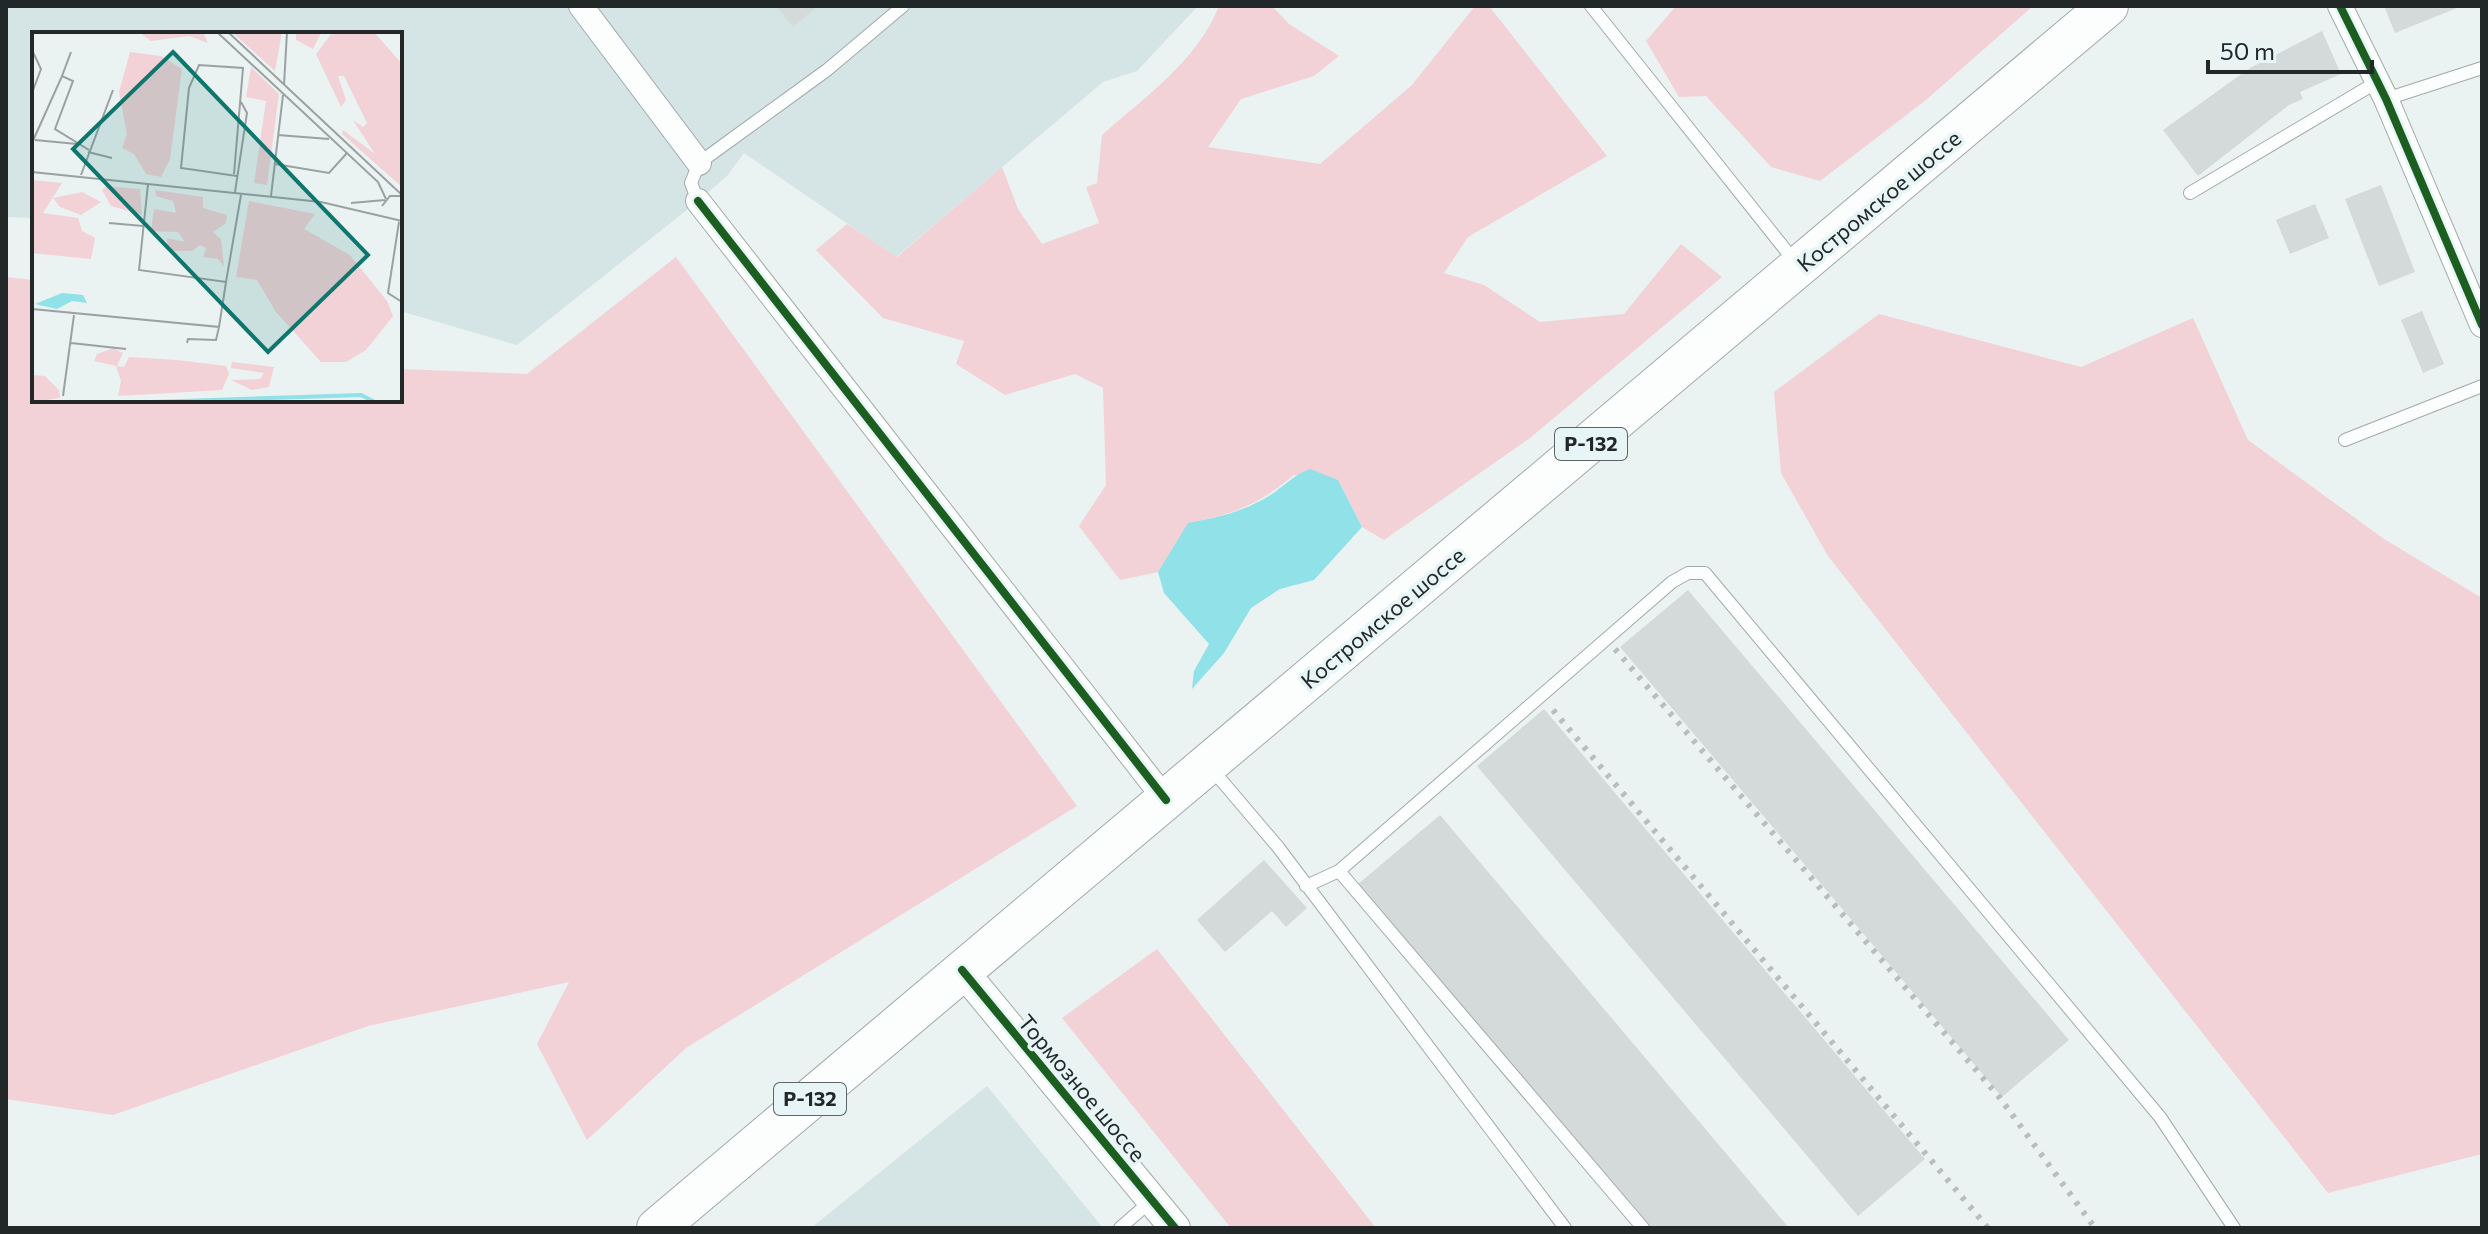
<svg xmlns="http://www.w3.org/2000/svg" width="2488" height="1234" font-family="Commissioner,sans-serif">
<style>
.built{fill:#d5e4e5}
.green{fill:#f2d2d6}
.water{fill:#90e1e8}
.building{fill:#d4dada}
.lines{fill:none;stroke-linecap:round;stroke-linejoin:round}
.service-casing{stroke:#a3a9a9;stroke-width:14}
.minor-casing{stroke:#a3a9a9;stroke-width:26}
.tertiary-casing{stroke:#a3a9a9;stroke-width:32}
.trunk-casing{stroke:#a3a9a9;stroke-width:42}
.service{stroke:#fcfdfd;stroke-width:12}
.minor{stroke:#fcfdfd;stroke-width:24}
.tertiary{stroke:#fcfdfd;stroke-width:30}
.trunk{stroke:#fcfdfd;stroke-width:40}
.rail{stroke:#bbbdbd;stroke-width:6;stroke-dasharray:4 8;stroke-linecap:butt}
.cycleway-casing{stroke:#e7f5f6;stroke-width:13}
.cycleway{stroke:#1b5e20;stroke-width:8}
.labels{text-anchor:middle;stroke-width:7;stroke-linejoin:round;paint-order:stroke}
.shield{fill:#e7f5f6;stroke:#5d6566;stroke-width:2}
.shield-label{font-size:20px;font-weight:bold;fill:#222728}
.street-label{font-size:22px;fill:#222728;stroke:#e7f5f6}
.inset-river{fill:none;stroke:#90e1e8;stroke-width:4}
.inset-road{fill:none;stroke:#9aa1a1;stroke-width:2}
.view{fill:#0f766e;fill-opacity:0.15;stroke:#0f766e;stroke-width:4}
.inset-edge{fill:none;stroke:#222728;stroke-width:4}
</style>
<rect width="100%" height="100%" fill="#eaf2f2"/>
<path class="built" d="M6,6H1198L1137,71L1103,82L896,257L744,153L727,176L698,201L517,345L400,311V34H34V218L6,217Z
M987,1086L1103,1228H811Z"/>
<path class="green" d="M1219,6H1272L1289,24L1339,56L1314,76L1241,99L1208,147L1320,164L1412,85L1475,6H1489L1607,156L1468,237L1444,273L1484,285L1540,322L1624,314L1681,244L1722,277L1530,438L1384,540L1362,527L1338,480L1294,475C1258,505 1234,514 1189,523L1158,572L1120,580L1079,526L1106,485L1103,388L1075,374L1005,395L956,364L964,341L883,318L816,250L847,224L897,257L1002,167L1018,209L1042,244L1099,223L1086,187L1097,183L1102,135C1145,97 1198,60 1219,6Z
M1676,6H2033L1926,100L1820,181L1771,167L1706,96L1679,97L1646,41Z
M676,257L1077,806L686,1048L587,1140L537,1044L569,982L368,1026L113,1115L6,1099V277L34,280V400H400V369L527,374Z
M1879,314L2081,367L2193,318L2248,440L2384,539L2482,598V1154L2328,1193L1828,556L1781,473L1774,392Z
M1157,949L1376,1228H1231L1062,1018Z"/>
<path class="water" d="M1310,469L1338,480L1362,527L1314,580L1280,589L1251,608L1224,653L1192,689L1194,671L1209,644L1164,593L1158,572L1188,523C1215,518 1238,513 1262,500C1280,491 1291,476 1310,469Z"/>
<path class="building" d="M776,6H818L793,27Z
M2384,6H2462L2395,33Z
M2322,31L2341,74L2300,92L2303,99L2289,105L2198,176L2163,130L2250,68Z
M2381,185L2415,272L2379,286L2345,199Z
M2315,204L2329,238L2290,254L2276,220Z
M2422,311L2444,364L2423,373L2401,320Z
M1688,590L2069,1040L2002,1097L1620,647Z
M1544,709L1925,1159L1858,1216L1477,766Z
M1440,815L1789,1228H1648L1357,885Z
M1264,860L1307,908L1286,927L1272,911L1225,952L1197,920Z"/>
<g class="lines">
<g class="service-casing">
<path id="service" d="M1591,6L1796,263
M2386,99L2482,68
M2190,193L2377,82
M698,201L691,183L699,163L827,70L903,6
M2345,440L2482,386
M1210,767L1278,847L1565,1228
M1339,871L1643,1228
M1306,886L1339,871L1672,582L1688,573H1705L2160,1117L2234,1228
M1120,1228L1152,1200"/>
</g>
<g class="minor-casing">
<path id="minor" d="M581,6L699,163
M2340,6L2386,99L2482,325
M698,201L1166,800"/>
</g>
<g class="tertiary-casing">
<path id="tertiary" d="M962,970L1175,1228"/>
</g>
<g class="trunk-casing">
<path id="trunk" d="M657,1228L2108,6"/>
</g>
<use href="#service" class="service"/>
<use href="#minor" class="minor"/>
<use href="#tertiary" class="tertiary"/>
<use href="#trunk" class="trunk"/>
<path class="rail" d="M1615,649L2000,1098L2095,1228
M1553,710L1988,1228"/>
<g class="cycleway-casing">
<path id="cycleway" d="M2340,6L2386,99L2482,325
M698,201L1166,800
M962,970L1175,1228"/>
</g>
<use href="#cycleway" class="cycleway"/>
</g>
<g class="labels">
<g class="shield">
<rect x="1555" y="428" width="72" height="32" rx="6"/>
<rect x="774" y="1083" width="72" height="32" rx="6"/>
</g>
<g class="shield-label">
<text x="1591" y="451">Р-132</text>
<text x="810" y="1106">Р-132</text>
</g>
<g class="street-label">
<text transform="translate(1879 201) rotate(-40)" y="8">Костромское шоссе</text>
<text transform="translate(1383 618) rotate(-40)" y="8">Костромское шоссе</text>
<text transform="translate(1082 1088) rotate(50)" y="8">Тормозное шоссе</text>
</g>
</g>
<g transform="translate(32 32)">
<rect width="370" height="370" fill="#eaf2f2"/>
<path d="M171,0L176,11L157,4L119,9L108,1ZM250,0L243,39L201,1L202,0ZM264,0L343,1L370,32V155L310,102L311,98L343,122L321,88L331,95L335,91L312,44H306L314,68L309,75L284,22L300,1H289L281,17L264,8ZM98,20L129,24L150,37L138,127L129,145L114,142L102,122L90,116L95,102L87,60ZM219,35L247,62L235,153L222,151L234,69L214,65ZM0,148L30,151L11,181L46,186L50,199L63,206L59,227L0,221ZM74,154L108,157L110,183L79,174L70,158ZM123,158L171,165V176L195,183L194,191L181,200L189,207L192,234L186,227L171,225L174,216L168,213L160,219H136L135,206L153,210L146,200L119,199L122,177L144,181L141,169L124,164ZM50,160L69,170L49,183L28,175L21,166ZM217,169L283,182L272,197L318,223L355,269L361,284L334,318L314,330H289L244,280L225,248L204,245ZM81,316L91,321L85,334L92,335L97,325L145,328L194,334L197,342L190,358L86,364L89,349L84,334L62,329L65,322ZM200,330L242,335L237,355L220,358L199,348L228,347L232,341L199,336ZM0,343L13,344L27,358L28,366L0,370Z" fill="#f2d2d6"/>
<path d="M30,261L51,263L55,271L40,269L25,277L3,272Z" fill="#90e1e8"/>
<path class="inset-river" d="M120,370L329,363L343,370"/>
<path class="inset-road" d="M185,0L346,150L354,167M196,0L370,163M0,18L9,37L0,61M30,44L39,20M252,53L255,0M246,103L297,107M3,108L45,112M0,111L30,44L41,49L23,97L57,118M56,120L80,126M243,132L297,141L315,121M0,140L289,170L370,189M202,142L211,36L167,33L157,56L149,136L205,144M49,143L81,58M116,152L107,238L194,250L209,163M203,160L215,81L209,70M239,164L251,63M319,171L353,168M350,174L358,164H370M367,190L356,261L370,270M77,191L111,194M0,277L187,295L184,308L156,307L155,311M187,295L194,250M39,311L94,317M31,364L42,283"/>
<path class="view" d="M141,20L336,223L236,320L41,117Z"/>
<rect width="370" height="370" class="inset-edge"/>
</g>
<rect width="2488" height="1234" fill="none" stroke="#222728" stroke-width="16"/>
<path d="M2208 60v12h164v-12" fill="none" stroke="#222728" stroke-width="4"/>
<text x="2220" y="60" font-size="24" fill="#222728" stroke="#e7f5f6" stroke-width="6" paint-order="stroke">50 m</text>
</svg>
